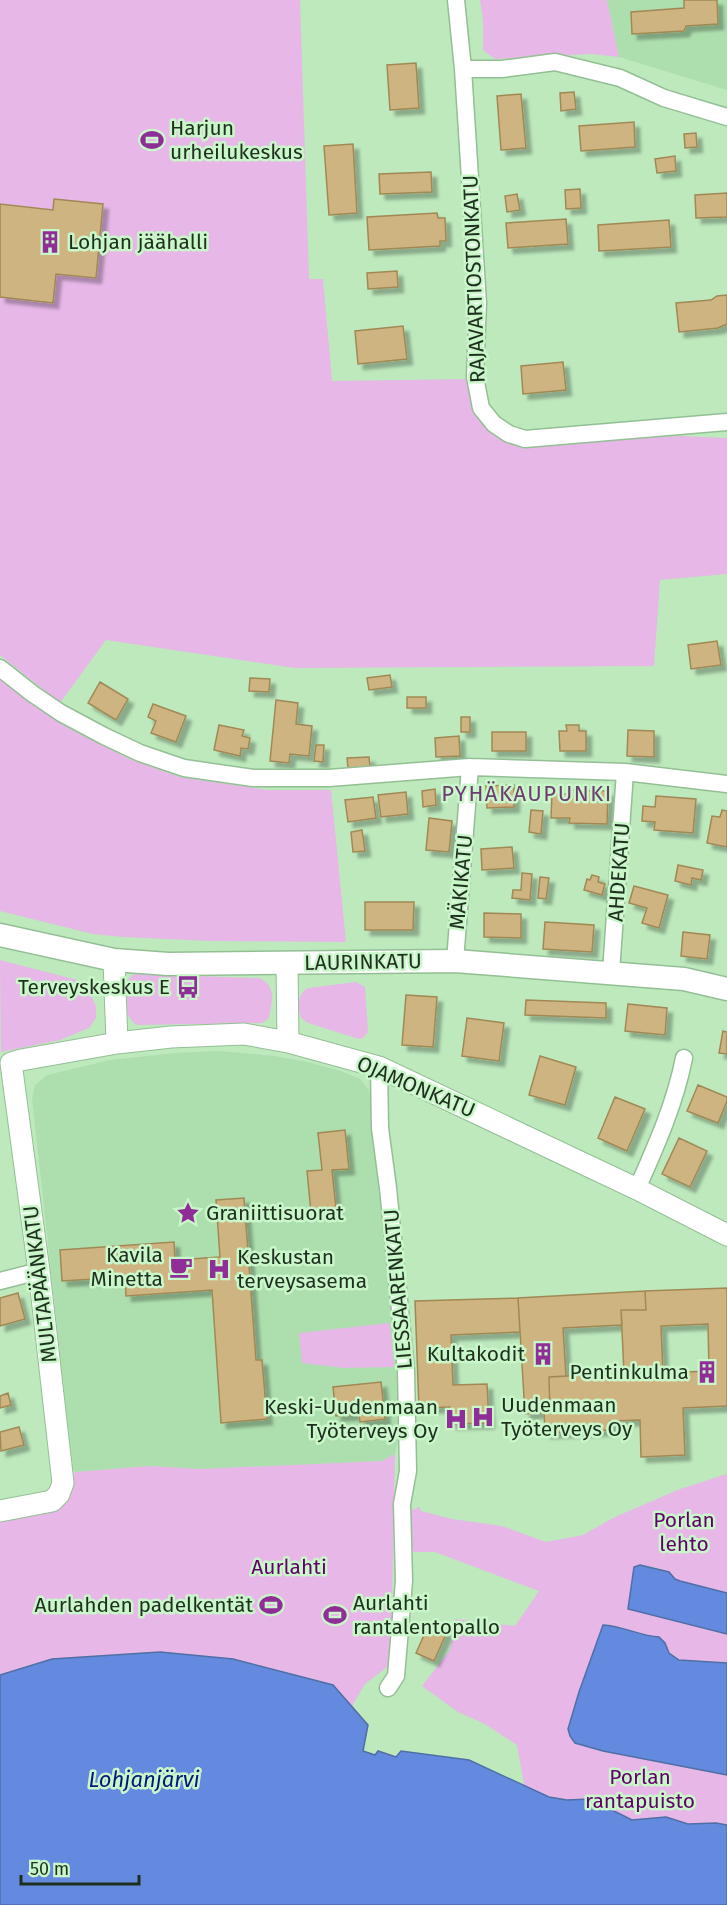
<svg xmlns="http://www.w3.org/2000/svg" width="727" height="1905" font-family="'Fira Sans',sans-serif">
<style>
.built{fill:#addfae}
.green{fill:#e6b7e7}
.water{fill:#648adf;stroke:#4f6fa5;stroke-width:1.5}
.building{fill:#ceb480;stroke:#a18955;stroke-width:1.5;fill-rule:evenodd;filter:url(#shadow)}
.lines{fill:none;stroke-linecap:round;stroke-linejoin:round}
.minor-casing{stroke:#94bf95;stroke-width:19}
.tertiary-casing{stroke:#94bf95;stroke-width:23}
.secondary-casing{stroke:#94bf95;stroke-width:25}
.minor{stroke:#fff;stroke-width:16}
.tertiary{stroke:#fff;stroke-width:21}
.secondary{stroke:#fff;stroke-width:22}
.labels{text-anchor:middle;stroke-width:5;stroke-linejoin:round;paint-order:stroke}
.poi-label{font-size:21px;fill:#1e2f1e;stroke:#caf7ca;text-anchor:start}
.street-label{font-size:21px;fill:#1e2f1e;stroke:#caf7ca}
.park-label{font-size:21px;fill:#620069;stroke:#caf7ca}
.neighbourhood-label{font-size:22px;letter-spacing:1.5px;fill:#6d3d70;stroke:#caf7ca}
.water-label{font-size:22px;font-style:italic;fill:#04187c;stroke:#caf7ca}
</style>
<defs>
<filter id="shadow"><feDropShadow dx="5.5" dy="5.5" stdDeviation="1.5" flood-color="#0004"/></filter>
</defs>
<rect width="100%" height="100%" fill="#bde9bd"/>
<path class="built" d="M607,0H727V90L619,57Z
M219,1051L275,1056L307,1062L341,1071L360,1079L369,1090L396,1360L398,1439L395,1454L382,1461L200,1469L150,1466L75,1472L73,1469L65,1400L32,1098L35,1085L47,1075L110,1060L175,1053Z"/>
<path class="green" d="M0,0H300L309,279H323L332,381L468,379L493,428L586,441L681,436L727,438V574L660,580L654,666L295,668L106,640L60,703L0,655Z
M480,0H607L619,57L591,54L495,59L483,50V21Z
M0,677L72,730L132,760L180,777L267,790H331L346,942L210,941L123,937L93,934L0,911Z
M0,960L77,980L89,991L96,1006V1018L89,1028L60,1040L1,1052Z
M134,974L259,978C277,985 272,1002 269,1018L262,1023L137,1025C122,1015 124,998 126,981Z
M356,982L365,987L368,1032L363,1038L359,1039L308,1023L301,1018C298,1006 296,995 308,988Z
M390,1323L394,1367L344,1368L302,1363L299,1333Z
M395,1454L391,1664L365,1684L352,1706L333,1685L233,1659L160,1652L52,1659L0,1675V1522L51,1511L68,1489L75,1472L150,1466L200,1469L382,1461Z
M727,1474V1593L680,1581C675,1579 672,1575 668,1572C659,1567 642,1564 634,1568L628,1608L727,1634V1663L679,1660L669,1653L665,1643L659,1637L646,1636L636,1632H601L579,1692L568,1729L603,1751L727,1775V1825L716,1823L688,1824L666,1817L632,1820L590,1799L567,1800L549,1797L524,1785L517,1745L485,1724L458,1712L422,1686L450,1650L455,1619L515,1626L539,1591L435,1552H413L409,1514L412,1510L419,1507L421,1511L452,1519L502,1526L546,1542L583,1535L615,1517L680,1489Z"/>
<path class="water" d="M640,1565L669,1572L675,1579L680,1581L727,1593V1634L628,1609L634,1567Z
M603,1625C623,1626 640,1636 659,1637L665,1643L669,1653L679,1660L727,1663V1775L603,1751L575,1743L570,1736L568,1729L579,1692Z
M160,1652L233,1659L333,1685L368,1725L363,1751L375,1755L378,1751L396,1757L401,1751L469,1760L549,1797L567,1800L590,1799L632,1820L666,1817L688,1824L716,1823L727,1825V1905H0V1675L52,1659Z"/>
<path class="building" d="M684,0H717L718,24L686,26L684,31L632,34L631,12L684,8Z
M416,63L419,108L390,110L387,65Z
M574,92L576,109L561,111L560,93Z
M521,94L526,148L501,150L497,96Z
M634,122L635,147L581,151L579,126Z
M696,133L697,147L685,148L684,134Z
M353,144L357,213L329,215L324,146Z
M675,156L676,171L657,173L655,159Z
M431,172L432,192L380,194L379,174Z
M580,189L581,208L566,209L565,190Z
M727,193V217L696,218L695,195Z
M517,194L520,210L507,212L505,196Z
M54,199L103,204L96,278L56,274L53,303L0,297V204L53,210Z
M437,213L438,218H445L446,241H440V246L369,250L367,217Z
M566,219L568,244L508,248L506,223Z
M669,220L671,247L599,251L598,225Z
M397,271L398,287L368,289L367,273Z
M727,295V324L718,328L679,332L676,303L711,300L717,296Z
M403,326L407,359L358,364L355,331Z
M563,362L566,390L523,394L521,366Z
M717,641L721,665L691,669L688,645Z
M390,675L392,687L369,690L367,678Z
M250,678L270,679L269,692L249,691Z
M100,682L128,699L116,720L88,703Z
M407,697H426V708H407Z
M276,700L298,703L296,724L312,726L309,756L290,754L289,763L270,761Z
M153,704L186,716L176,742L151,733L156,721L148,717Z
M461,717H470V732H461Z
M219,725L244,730L242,736L250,738L248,749L241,748L240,756L214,750Z
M566,725H579V731H586V751H560L559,731H567Z
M628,730L654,731V757L627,756Z
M492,732H526V751H492Z
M459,736L460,756L436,757L435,738Z
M316,745H324L323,762L314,761Z
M369,757L370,767L348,768L347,758Z
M514,785V807L487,808L486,786Z
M435,789L436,805L423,807L422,791Z
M569,790L608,791L607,824L569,823L570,818H551L552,794H569Z
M406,792L408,814L381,817L378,795Z
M656,796L696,799L693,833L654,830L655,822L642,821L643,806L655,807Z
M373,797L376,818L348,822L345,800Z
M531,810L543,811L541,834L529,832Z
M722,810L727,811V847L707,843L712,816L720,817Z
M429,818L452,821L449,852L426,850Z
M362,830L365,851L353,852L351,832Z
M512,847L514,868L482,870L481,849Z
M678,865L703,870L701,880L692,878L691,885L675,881Z
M522,873L532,874L530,900L512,898L513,890H521Z
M592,875L599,877L598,882L605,884L602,895L584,890L587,879L590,880Z
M540,877L549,878L546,899L538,898Z
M634,886L668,895L659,928L642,923L647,908L629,903Z
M365,902H414L413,930H365Z
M484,913L521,914V938L484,937Z
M545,922L594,925L592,952L543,949Z
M683,932L710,935L707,959L681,956Z
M406,995L437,997L433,1047L402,1045Z
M526,1000L606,1003V1018L525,1015Z
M628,1004L667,1008L665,1035L625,1031Z
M467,1018L504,1023L499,1061L462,1056Z
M723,1031L727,1032V1054L719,1053Z
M540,1056L576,1067L565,1105L529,1095Z
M698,1085L727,1097V1101L718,1123L687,1111Z
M615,1097L645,1109L627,1151L598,1138Z
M345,1130L349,1169L332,1170L336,1209L311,1212L307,1171L322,1170L318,1133Z
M679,1138L707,1151L690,1187L662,1174Z
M244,1198L256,1360H262L267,1419L221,1423L212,1290L126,1296L125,1277L62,1281L60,1250L174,1242L175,1260L220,1257L216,1200Z
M727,1288V1406L683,1408L685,1455L641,1457L640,1420L610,1421L611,1430L545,1433L544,1412H550L549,1377L624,1373L621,1310H646L645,1291ZM708,1324L709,1371L663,1373L661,1326Z
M645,1291L646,1310H621L622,1325L563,1328L566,1376L549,1377L550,1412L525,1414L518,1298Z
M18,1293L25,1319L0,1326V1298Z
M518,1298L520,1332L451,1335L453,1385L487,1384L489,1423L451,1424L450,1407L419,1408L415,1301Z
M381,1382L385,1419L360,1422L359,1414L336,1416L333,1387Z
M8,1393L11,1405L0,1408V1396Z
M19,1427L24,1445L1,1451L0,1432Z
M429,1624L447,1632L434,1661L416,1653Z"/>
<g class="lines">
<g class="minor-casing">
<path id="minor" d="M456,0L463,69L478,303L475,377L481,408L494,424L509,434L525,439L727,422
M463,69H502L555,62L620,78L664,98L727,117
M0,668L33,694L61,713L104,736L140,753L184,768L253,778H329L470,767L625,772L727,784
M455,961L470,767
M611,972L625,772
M379,1067L380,1128L388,1188L406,1371L408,1471L402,1504L404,1581L396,1676L388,1688
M637,1189C656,1146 675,1104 684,1058
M0,1281L39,1271"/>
</g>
<g class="tertiary-casing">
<path id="tertiary" d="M114,960L117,1043
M287,963L288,1042
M0,1511L52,1501L59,1494L63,1483L39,1271L11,1063L21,1060L117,1043L171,1037L244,1034L288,1042L379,1067L637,1189L727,1235"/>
</g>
<g class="secondary-casing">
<path id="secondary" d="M0,935L114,960L168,964L455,961L684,979L727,989"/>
</g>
<use href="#minor" class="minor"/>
<use href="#tertiary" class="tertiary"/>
<use href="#secondary" class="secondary"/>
</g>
<defs>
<g id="stadium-bare" transform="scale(1.8)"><path d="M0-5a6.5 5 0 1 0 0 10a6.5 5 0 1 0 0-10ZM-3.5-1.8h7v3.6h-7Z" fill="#8f2e96" stroke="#caf7ca" stroke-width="2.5" paint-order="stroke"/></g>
<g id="building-bare" transform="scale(1.8)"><path d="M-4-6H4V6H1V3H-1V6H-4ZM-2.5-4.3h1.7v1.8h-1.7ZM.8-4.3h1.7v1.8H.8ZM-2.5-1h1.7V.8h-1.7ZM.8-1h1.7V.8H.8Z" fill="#8f2e96" stroke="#caf7ca" stroke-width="2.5" paint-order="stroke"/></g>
<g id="bus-bare" transform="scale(1.8)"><path d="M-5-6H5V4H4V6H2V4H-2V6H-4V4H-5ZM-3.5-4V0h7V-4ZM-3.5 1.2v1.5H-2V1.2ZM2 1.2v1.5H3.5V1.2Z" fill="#8f2e96" stroke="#caf7ca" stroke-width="2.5" paint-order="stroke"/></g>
<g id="sight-bare" transform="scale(1.8)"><path d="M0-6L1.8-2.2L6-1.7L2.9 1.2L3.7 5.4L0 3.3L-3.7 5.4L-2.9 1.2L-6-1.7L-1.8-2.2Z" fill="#8f2e96" stroke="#caf7ca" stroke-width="2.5" paint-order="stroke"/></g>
<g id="cafe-bare" transform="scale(1.8)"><path d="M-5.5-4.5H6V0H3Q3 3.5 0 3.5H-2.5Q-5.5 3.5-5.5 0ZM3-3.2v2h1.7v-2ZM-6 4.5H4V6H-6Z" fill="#8f2e96" stroke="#caf7ca" stroke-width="2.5" paint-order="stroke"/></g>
<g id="hospital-bare" transform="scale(1.8)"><path d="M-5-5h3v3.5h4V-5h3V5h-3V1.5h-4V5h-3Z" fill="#8f2e96" stroke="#caf7ca" stroke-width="2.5" paint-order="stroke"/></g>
</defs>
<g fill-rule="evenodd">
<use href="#stadium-bare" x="152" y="140"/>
<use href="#building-bare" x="50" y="242"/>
<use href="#bus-bare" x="188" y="987"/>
<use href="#sight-bare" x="188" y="1213"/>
<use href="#cafe-bare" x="181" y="1267"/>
<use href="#hospital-bare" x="219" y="1269"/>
<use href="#building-bare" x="543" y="1354"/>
<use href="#building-bare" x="707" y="1372"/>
<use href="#hospital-bare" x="483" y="1417"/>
<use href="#hospital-bare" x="456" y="1419"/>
<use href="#stadium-bare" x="271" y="1605"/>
<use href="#stadium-bare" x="335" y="1615"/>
</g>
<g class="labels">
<g class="poi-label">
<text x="170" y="135">Harjun<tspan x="170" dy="24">urheilukeskus</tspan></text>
<text x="68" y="249">Lohjan jäähalli</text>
<text x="170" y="994" text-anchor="end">Terveyskeskus E</text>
<text x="206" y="1220">Graniittisuorat</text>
<text x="163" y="1262" text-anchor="end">Kavila<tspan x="163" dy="24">Minetta</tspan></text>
<text x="237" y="1264">Keskustan<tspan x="237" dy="24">terveysasema</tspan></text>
<text x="525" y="1361" text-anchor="end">Kultakodit</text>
<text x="689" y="1379" text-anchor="end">Pentinkulma</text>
<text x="501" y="1412">Uudenmaan<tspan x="501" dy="24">Työterveys Oy</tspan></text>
<text x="438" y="1414" text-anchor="end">Keski-Uudenmaan<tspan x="438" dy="24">Työterveys Oy</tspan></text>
<text x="353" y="1610">Aurlahti<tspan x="353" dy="24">rantalentopallo</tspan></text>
<text x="253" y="1612" text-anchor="end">Aurlahden padelkentät</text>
</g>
<g class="street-label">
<text transform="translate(474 279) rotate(-92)" y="7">RAJAVARTIOSTONKATU</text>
<text transform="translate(619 872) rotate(-86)" y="7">AHDEKATU</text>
<text transform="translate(461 882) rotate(-85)" y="7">MÄKIKATU</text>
<text transform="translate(363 962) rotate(-1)" y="7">LAURINKATU</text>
<text transform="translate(416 1087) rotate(23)" y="7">OJAMONKATU</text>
<text transform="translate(40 1284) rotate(-97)" y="7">MULTAPÄÄNKATU</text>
<text transform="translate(398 1289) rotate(-95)" y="7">LIESSAARENKATU</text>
</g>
<g class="park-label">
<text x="684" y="1527">Porlan<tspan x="684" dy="24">lehto</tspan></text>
<text x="289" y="1574">Aurlahti</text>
<text x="640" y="1784">Porlan<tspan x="640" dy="24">rantapuisto</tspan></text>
</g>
<g class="neighbourhood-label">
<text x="527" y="801">PYHÄKAUPUNKI</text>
</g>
<g class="water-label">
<text x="144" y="1787">Lohjanjärvi</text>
</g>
</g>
<path d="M21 1875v9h118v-9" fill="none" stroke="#1e2f1e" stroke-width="3"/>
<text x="30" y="1875" font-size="18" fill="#1e2f1e" stroke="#caf7ca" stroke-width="4.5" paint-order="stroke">50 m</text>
</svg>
